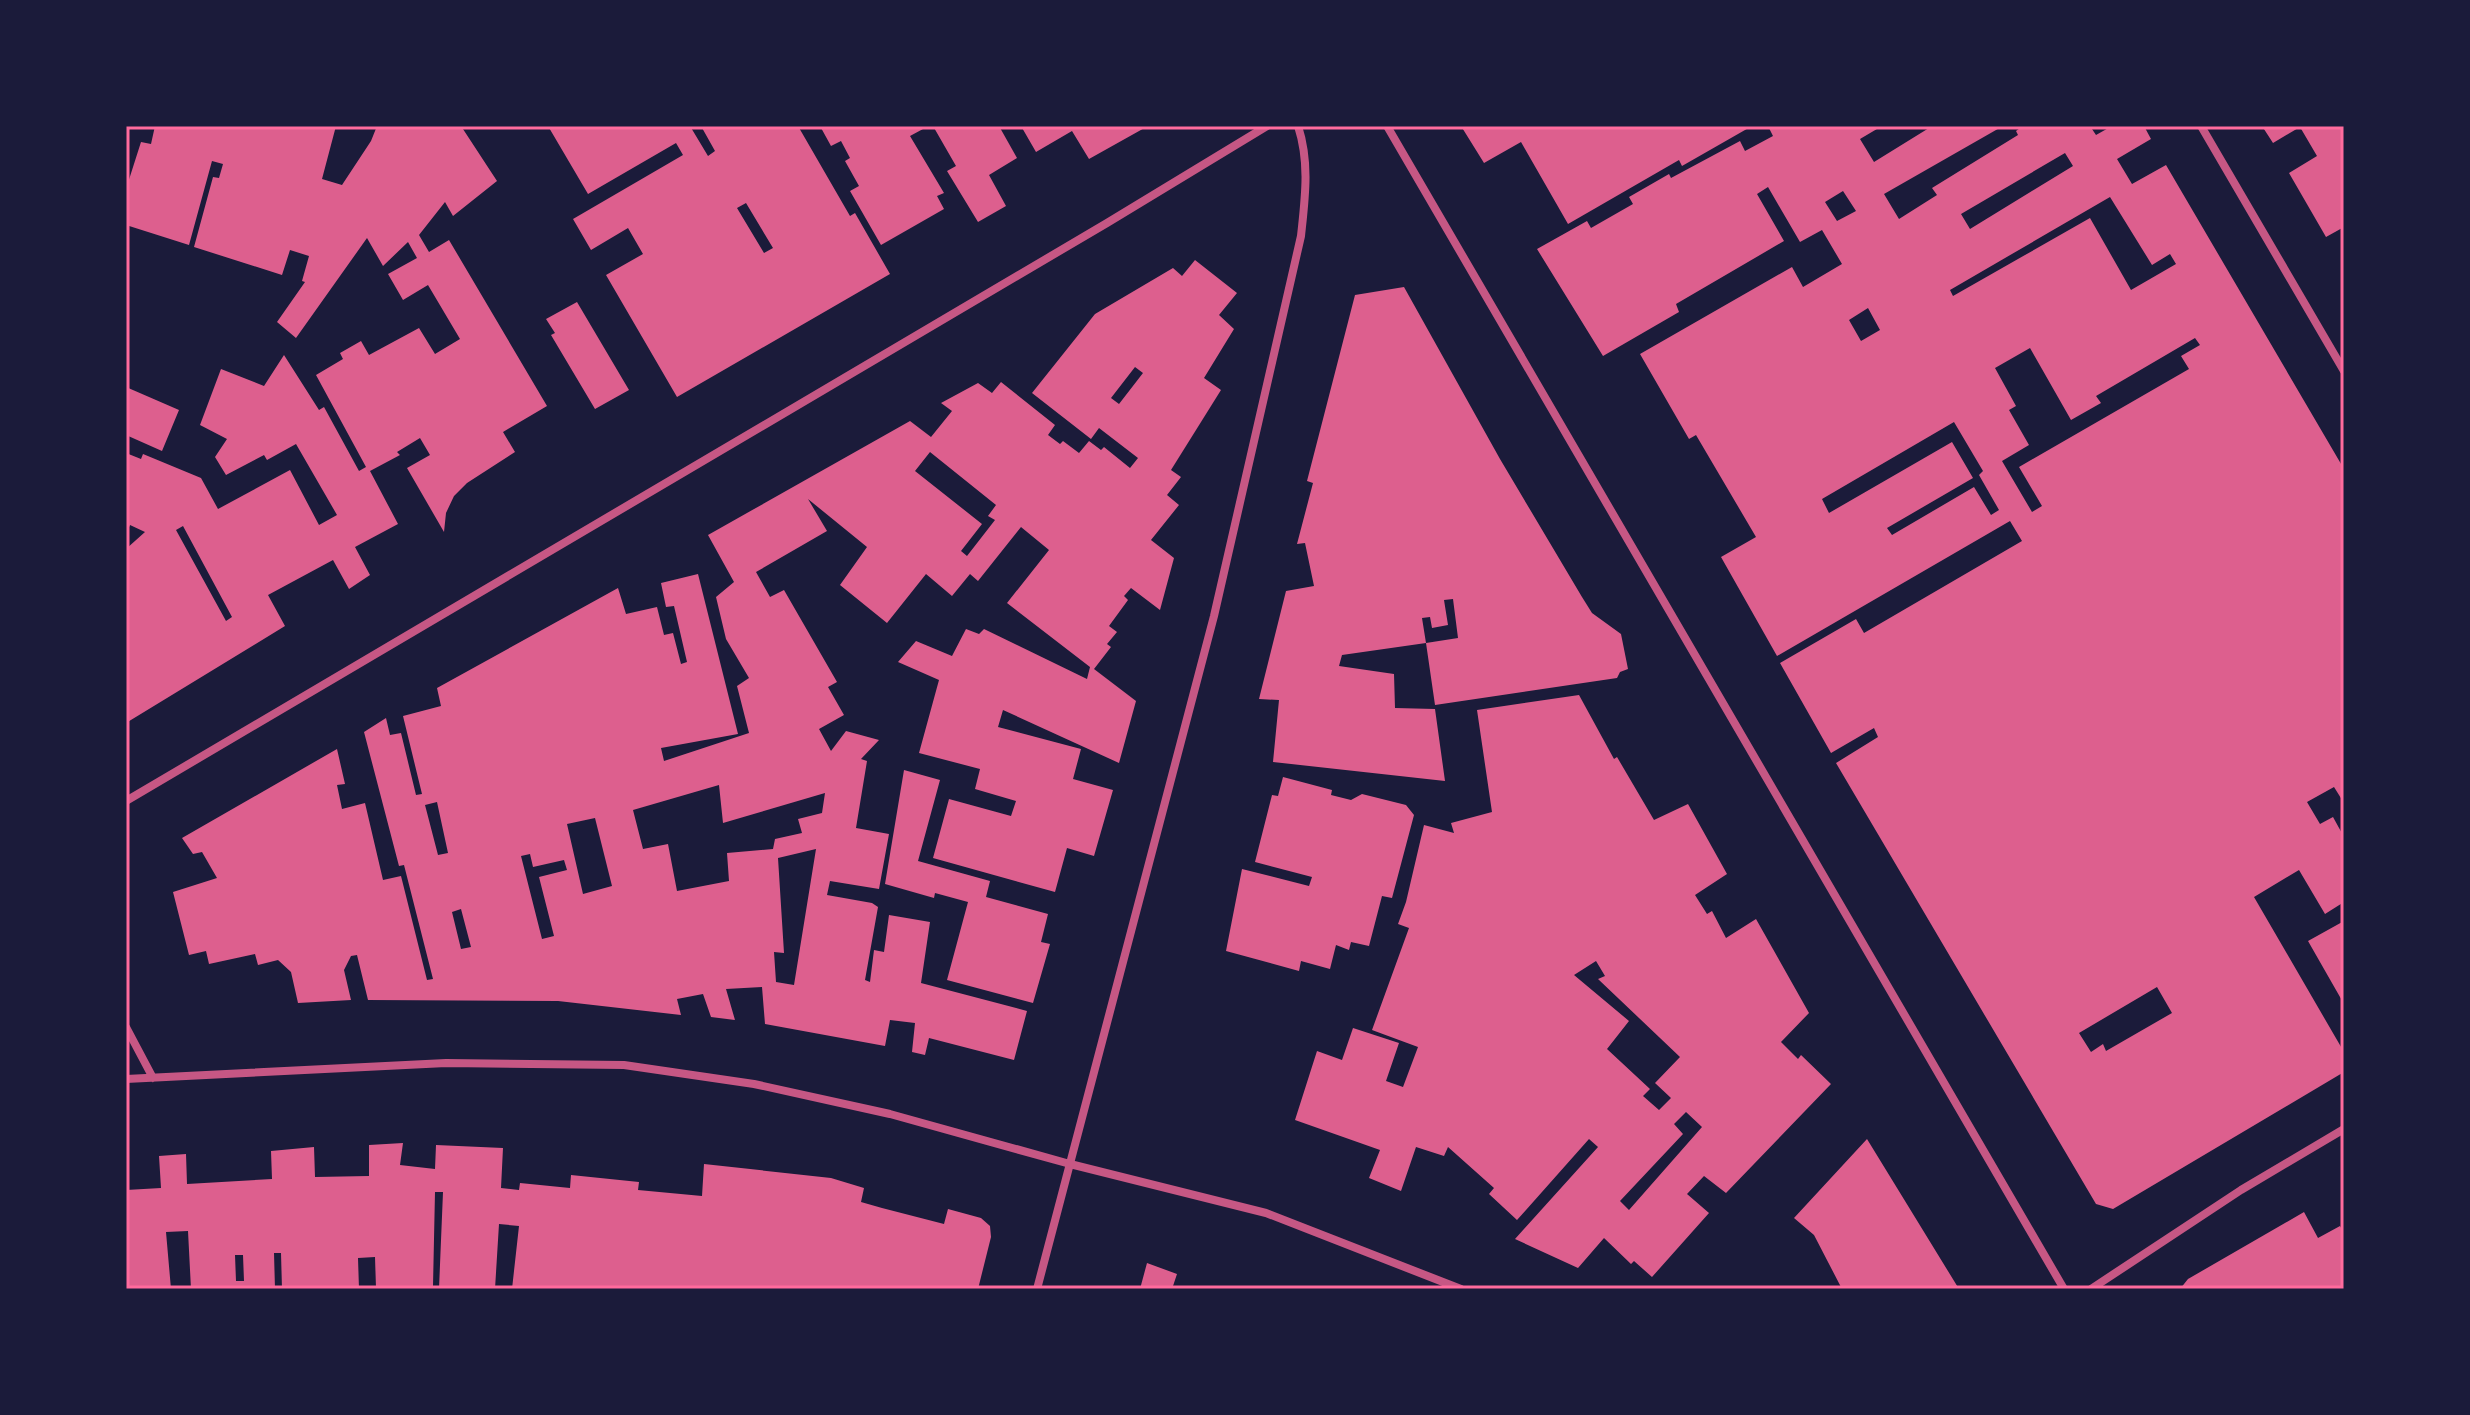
<svg xmlns="http://www.w3.org/2000/svg" width="2470" height="1415" font-family="'Noto Sans',sans-serif">
<style>
.building{fill:#dd5f8e;fill-rule:evenodd}
.lines{fill:none;stroke-linecap:round;stroke-linejoin:round}
.minor{stroke:#c65784;stroke-width:8}
.neatline{fill:none;stroke:#ff6b9d;stroke-width:3}
</style>
<rect width="100%" height="100%" fill="#1b1b3a"/>
<path class="building" d="M155,126H336L322,179L342,185L371,141L377,126H461L497,181L453,216L445,202L419,235L429,252L449,240L547,406L503,432L515,452L467,483L454,496L446,513L444,532L407,468L430,455L420,438L397,452L400,455L370,471L398,524L355,547L370,575L349,589L333,560L268,595L285,626L126,723V549L145,532L130,525L126,534V453L141,459L143,454L201,478L218,509L290,470L319,525L337,515L296,444L267,460L264,455L226,475L215,457L227,439L200,425L221,369L264,386L284,355L319,410L324,407L359,471L366,467L316,375L343,359L340,353L361,341L369,355L419,328L435,354L460,339L428,285L403,300L388,274L417,258L408,242L383,266L367,238L296,338L277,322L305,282L302,281L309,256L290,250L282,275L194,247L213,177L219,178L223,164L212,161L189,245L126,225V189L141,142L151,144ZM183,526L232,617L226,621L176,530Z
M548,126H690L708,156L715,151L701,126H798L850,216L855,213L890,274L677,397L606,275L643,254L628,228L591,250L573,219L683,155L676,143L588,194ZM746,203L773,248L764,253L737,208Z
M820,126H922L923,129L910,136L944,193L937,196L944,209L881,245L850,191L859,186L845,161L850,158L841,141L831,146Z
M933,126H999L1017,158L989,175L1006,206L978,222L947,171L956,166Z
M1021,126H1148L1089,159L1072,131L1036,152Z
M1461,126H1752L1682,166L1679,160L1568,224L1521,142L1484,163Z
M1768,126H1882L1860,139L1874,162L1929,128L1928,126H2003L1884,194L1899,219L1937,195L1932,188L2018,135L2016,131L2023,126H2090L2096,135L2112,126H2144L2151,139L2117,159L2132,184L2166,165L2344,469V803L2334,787L2307,802L2320,824L2333,817L2344,837V902L2325,914L2299,870L2254,897L2344,1052V1072L2113,1209L2096,1204L1836,763L1878,737L1874,728L1831,753L1780,663L1856,619L1864,633L2022,541L2010,521L1777,656L1721,557L1756,537L1696,435L1689,439L1640,354L1792,267L1803,287L1842,264L1822,230L1800,242L1768,187L1757,194L1784,241L1676,304L1679,312L1603,356L1537,249L1587,221L1591,228L1633,204L1629,197L1669,174L1671,178L1740,141L1745,151L1773,136ZM2065,153L2073,166L1970,229L1961,214ZM1843,191L1856,211L1837,221L1825,202ZM2110,197L2152,265L2170,254L2176,264L2131,290L2090,218L1953,296L1950,290ZM1868,308L1880,330L1861,341L1849,320ZM2195,338L2200,345L2181,356L2189,369L2019,467L2042,506L2032,512L2002,461L2029,445L2009,410L2016,406L1995,368L2030,348L2071,420L2101,403L2096,396ZM1954,422L1983,471L1979,475L1999,510L1991,515L1974,487L1892,535L1887,528L1973,478L1952,442L1829,513L1822,499ZM2157,987L2172,1013L2106,1051L2103,1044L2091,1052L2079,1033Z
M2262,126H2344V227L2326,237L2289,173L2317,156L2300,127L2273,143Z
M1195,260L1237,293L1219,315L1234,329L1204,378L1221,390L1171,470L1181,477L1167,495L1179,505L1151,540L1174,558L1160,610L1131,588L1124,596L1128,600L1109,626L1117,632L1107,644L1111,647L1094,669L1136,701L1119,763L1003,710L998,727L1081,749L1073,779L1113,790L1094,856L1067,848L1055,892L933,858L949,799L1011,816L1016,801L975,789L980,769L919,753L939,680L898,662L916,641L952,656L966,629L979,634L984,629L1087,679L1090,667L1007,603L1049,550L1021,527L978,581L970,574L952,596L926,574L887,623L840,585L867,547L808,499L827,531L756,572L770,597L784,590L837,682L828,687L844,715L819,729L831,751L846,731L879,740L861,759L867,761L856,828L889,834L879,889L830,881L827,895L872,903L878,907L865,980L870,982L874,950L884,952L889,915L930,922L921,983L1027,1011L1014,1060L929,1038L925,1055L912,1052L915,1023L890,1020L885,1046L765,1024L762,987L726,989L735,1020L711,1017L703,994L677,999L681,1015L558,1001L368,1000L357,955L351,956L344,970L351,1000L298,1003L291,972L278,960L258,965L255,954L209,964L206,951L189,955L173,892L217,878L202,852L193,854L182,838L337,749L345,784L337,785L342,809L365,803L383,880L401,876L427,980L433,979L404,865L399,866L364,732L386,718L390,735L401,733L416,795L422,794L403,716L441,706L437,688L618,588L626,614L657,607L664,635L673,633L681,664L687,662L674,606L666,607L661,583L698,574L738,734L661,748L664,761L749,733L737,686L749,678L726,639L716,597L734,582L708,535L910,421L931,437L952,411L941,403L978,383L992,393L1001,382L1055,425L1048,435L1060,444L1063,441L1079,453L1089,441L1101,450L1104,447L1130,468L1138,458L1099,428L1091,439L1032,393L1095,314L1173,268L1182,276ZM1135,367L1143,373L1119,404L1111,398ZM930,452L996,505L988,516L995,520L967,556L961,551L982,524L915,471ZM719,785L723,823L825,793L822,813L798,819L802,833L775,839L773,849L727,853L729,881L677,891L668,844L643,849L633,810ZM437,802L448,853L438,855L425,805ZM595,818L612,886L583,894L567,824ZM816,849L794,985L776,982L774,952L784,953L778,858ZM530,854L533,867L564,860L567,870L539,877L554,936L542,939L521,856ZM461,909L471,947L461,949L452,912Z
M1404,287L1500,459L1582,597L1592,613L1621,634L1628,669L1620,672L1617,678L1435,705L1426,643L1458,638L1453,599L1444,600L1448,625L1432,628L1430,617L1422,618L1426,643L1342,655L1339,666L1394,674L1395,708L1435,709L1445,781L1273,762L1279,700L1259,699L1286,591L1314,586L1305,543L1297,544L1313,483L1307,481L1355,295Z
M577,302L629,390L595,409L551,335L555,333L546,319Z
M126,387L179,410L162,451L126,435Z
M1579,695L1614,759L1617,757L1654,820L1688,804L1727,874L1695,895L1707,914L1712,911L1726,938L1756,919L1809,1013L1781,1042L1798,1059L1801,1055L1831,1084L1726,1193L1704,1176L1687,1194L1709,1213L1652,1277L1634,1261L1631,1264L1604,1238L1578,1268L1515,1239L1598,1147L1589,1139L1517,1220L1489,1194L1494,1188L1448,1147L1444,1156L1416,1147L1401,1191L1369,1178L1380,1150L1295,1120L1317,1051L1342,1060L1353,1028L1399,1043L1386,1081L1403,1087L1418,1047L1372,1030L1409,928L1398,924L1406,902L1424,825L1454,833L1451,823L1492,812L1477,710ZM1596,961L1605,976L1598,979L1680,1057L1655,1083L1671,1098L1659,1110L1643,1096L1650,1089L1607,1049L1629,1021L1574,975ZM1686,1112L1702,1127L1629,1210L1620,1201L1683,1134L1674,1124Z
M904,770L940,780L918,861L990,881L986,897L1048,914L1041,942L1050,944L1033,1003L947,980L968,902L935,893L934,898L885,884Z
M1283,777L1332,790L1331,795L1351,800L1362,794L1406,805L1414,815L1392,898L1382,896L1369,946L1351,942L1349,950L1336,945L1330,969L1301,961L1299,971L1226,951L1242,869L1309,886L1312,877L1255,862L1272,795L1278,796Z
M2344,921V1004L2308,941Z
M1867,1139L1959,1289H1842L1814,1235L1794,1218Z
M403,1143L400,1165L435,1169L436,1145L503,1148L501,1188L519,1190L520,1183L570,1188L571,1175L639,1182L638,1190L702,1196L704,1164L831,1178L864,1188L861,1202L882,1208L944,1224L948,1209L981,1218L990,1226L991,1237L978,1289H512L519,1226L499,1224L495,1289H439L443,1192H435L433,1286L419,1287V1289H378L376,1288L375,1257L358,1258L359,1289H282L281,1253H274L275,1289H191L188,1231L166,1232L171,1289H126V1190L161,1188L159,1156L186,1154L187,1184L272,1179L271,1151L314,1147L315,1177L369,1176V1145ZM235,1255H243L244,1281H236Z
M2304,1212L2318,1238L2340,1226L2344,1233V1289H2180L2188,1279Z
M1147,1263L1177,1274L1172,1289H1140Z"/>
<g class="lines">
<path class="minor" d="M1387,126L2064,1289
M2201,126L2344,371
M126,801L1107,223L1267,126
M126,1027L153,1078
M126,1079L446,1063L624,1065L754,1084L890,1114L1070,1164L1266,1213L1461,1289
M1037,1289L1214,616L1301,236C1305,198 1310,163 1298,126
M2091,1289L2241,1190L2344,1129"/>
</g>
<rect width="2470" height="1415" fill="none" stroke="#1b1b3a" stroke-width="256"/>
<rect x="128" y="128" width="2214" height="1159" class="neatline"/>
</svg>
